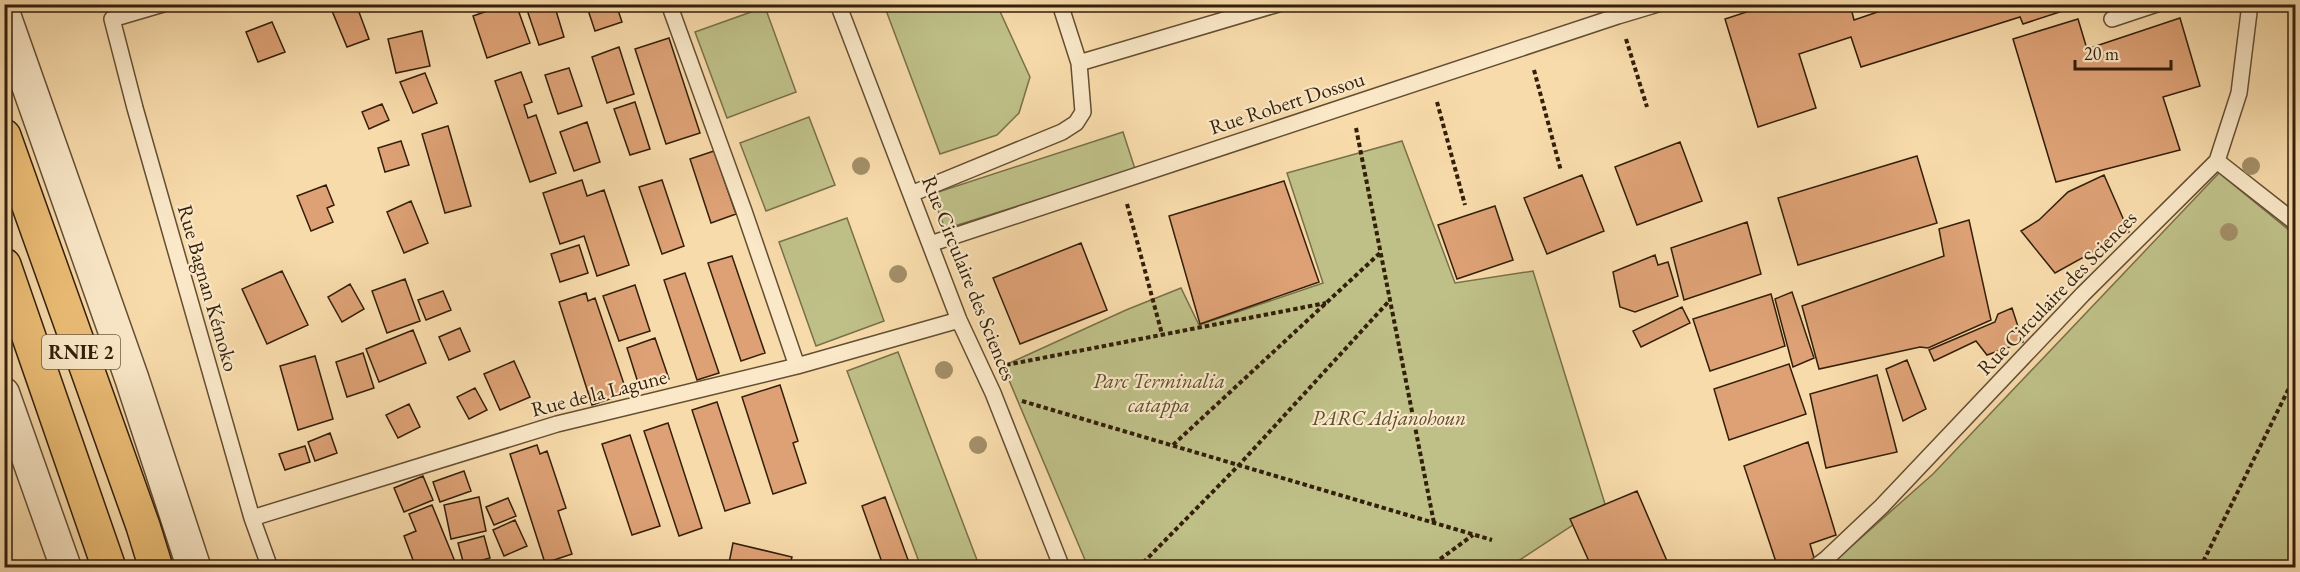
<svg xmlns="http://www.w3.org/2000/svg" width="2300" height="572" font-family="'EB Garamond',serif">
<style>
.green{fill:#bfc088;stroke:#797049;stroke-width:1.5}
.building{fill:#dda175;stroke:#331f0a;stroke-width:1.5}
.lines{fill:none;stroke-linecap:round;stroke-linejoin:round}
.service-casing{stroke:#644e32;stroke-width:18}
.minor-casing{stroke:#644e32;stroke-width:33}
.tertiary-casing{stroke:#644e32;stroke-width:36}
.trunk-casing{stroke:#331f0a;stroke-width:36}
.path{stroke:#331f0a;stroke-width:4;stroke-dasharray:4.5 3;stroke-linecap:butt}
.service{stroke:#fae8c8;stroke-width:15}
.minor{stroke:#fae8c8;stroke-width:30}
.tertiary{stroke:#fae8c8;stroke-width:33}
.trunk{stroke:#ecbe76;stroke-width:33}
.tree{fill:#a38e67}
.labels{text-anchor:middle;stroke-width:4.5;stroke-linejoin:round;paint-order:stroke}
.shield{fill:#fae8c8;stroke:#6f5b43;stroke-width:1.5}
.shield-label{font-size:20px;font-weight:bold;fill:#331f0a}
.street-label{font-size:21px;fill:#331f0a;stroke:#fae8c8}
.park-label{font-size:21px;font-style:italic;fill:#5d4f30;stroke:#fae8c8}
</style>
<rect width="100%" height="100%" fill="#f8dbab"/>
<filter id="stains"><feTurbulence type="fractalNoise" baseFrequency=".00333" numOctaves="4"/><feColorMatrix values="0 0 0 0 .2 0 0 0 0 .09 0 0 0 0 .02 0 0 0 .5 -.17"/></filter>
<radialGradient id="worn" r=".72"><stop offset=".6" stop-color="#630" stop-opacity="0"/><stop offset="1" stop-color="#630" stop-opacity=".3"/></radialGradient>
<path class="green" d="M884,5H997L1030,77L1019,113L997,135L940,154Z
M765,7L796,92L727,118L695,32Z
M809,117L835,185L766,211L740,143Z
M1123,132L1135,169L945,229L932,194Z
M1402,141L1455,283L1533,271L1605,504L1512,565H1486L1483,568L1088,567L1003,366L1126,310L1181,288L1199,325L1323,283L1287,173Z
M2219,173L2295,235V567H1828L1933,474Z
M847,218L884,321L816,346L779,242Z
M898,352L977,560L957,567H921L847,371Z"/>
<path class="building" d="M334,4H356L369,39L347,47L330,6Z
M475,4H499L478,12Z
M516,4L530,43L487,58L473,16L496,8L497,11Z
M525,4H554L564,37L539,45Z
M586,4H616L622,22L595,31Z
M627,4H649L630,11Z
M1771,4H1850L1854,20L1901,4H2071L2072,8L2023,24L2020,17L1861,67L1851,37L1799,54L1816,108L1758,127L1725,19Z
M2180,18L2200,86L2163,97L2180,150L2056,182L2013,39L2078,19L2087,49Z
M272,22L285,52L258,62L246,32Z
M422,31L430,66L396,73L388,39Z
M669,38L700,133L666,144L635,49Z
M619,47L634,94L607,103L592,57Z
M569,68L582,106L558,114L545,75Z
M521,72L532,102L524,105L528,118L536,115L556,173L530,182L495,81Z
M425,73L437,103L413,113L400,82Z
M635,102L650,149L630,155L614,109Z
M382,104L389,120L369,129L362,112Z
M587,122L600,162L574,171L560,132Z
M448,126L471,206L445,213L422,134Z
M401,141L409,165L385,172L378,148Z
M1680,142L1702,201L1637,225L1615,167Z
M714,151L736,214L711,223L690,159Z
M1917,156L1937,223L1798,265L1778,198Z
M1582,175L1604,231L1547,254L1524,198Z
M2104,175L2129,232L2055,273L2021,231L2039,220L2068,192Z
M582,180L587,196L604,190L629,265L597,276L584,236L560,244L543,193Z
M662,180L684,246L662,254L639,187Z
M1284,181L1319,282L1200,324L1169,216Z
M326,185L334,205L327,208L333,222L311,231L297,196Z
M411,201L428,243L404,253L387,212Z
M1495,206L1513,260L1457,279L1438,225Z
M1969,220L1991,320L1928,348L1920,347L1819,369L1802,306L1944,256L1939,229Z
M1747,222L1761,274L1684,300L1671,248Z
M1081,243L1107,310L1020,344L993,278Z
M579,245L588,273L560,282L551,254Z
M1655,255L1658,265L1668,262L1678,296L1635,312L1620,307L1613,272Z
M732,256L765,353L741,361L708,263Z
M282,271L308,325L267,344L242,289Z
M685,273L719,373L697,380L664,280Z
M405,279L420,321L387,333L372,291Z
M350,284L364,309L342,322L328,297Z
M635,285L650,331L619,341L603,296Z
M443,291L451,310L426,320L418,300Z
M1792,292L1814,358L1793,367L1775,299Z
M586,293L588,301L595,298L627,393L592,405L559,302Z
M1771,294L1785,346L1710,371L1693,319Z
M1682,307L1690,323L1641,347L1633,331Z
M2012,308L2023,342L1987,355L1976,341L1934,361L1929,350L1995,322L1998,314Z
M460,328L470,351L449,360L439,337Z
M413,330L426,363L379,382L366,349Z
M655,338L669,379L640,389L627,348Z
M363,353L374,388L347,397L336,362Z
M315,356L333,419L298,430L280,366Z
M1907,360L1926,409L1903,421L1886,369Z
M514,361L530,397L500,410L484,374Z
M1789,364L1806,414L1729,440L1714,389Z
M1877,375L1897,452L1826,468L1810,394Z
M780,385L798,441L793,443L806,483L773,494L742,397Z
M475,388L487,410L469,419L457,397Z
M717,402L750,503L725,511L692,410Z
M409,404L420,427L398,438L386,415Z
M668,423L702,528L679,536L644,431Z
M330,433L337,453L315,461L308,442Z
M630,435L660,526L632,535L602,444Z
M1808,442L1836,535L1810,544L1815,561L1796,568H1778L1744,466Z
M537,445L540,454L547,451L566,508L558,511L572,554L545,563L510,454Z
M305,446L310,462L285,470L279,454Z
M464,471L471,491L440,502L433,482Z
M423,476L433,500L404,512L394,488Z
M1637,491L1670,568H1592L1570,519Z
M479,497L486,531L451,539L444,505Z
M885,497L911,568H884L862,506Z
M508,498L516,516L494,525L486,507Z
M432,505L456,564L447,568H416L404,536L416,531L409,514Z
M515,520L527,546L504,556L493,530Z
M484,536L490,558L464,565L458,543Z
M733,543L792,557L789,568H728Z"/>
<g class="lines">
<g class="service-casing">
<path id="service" d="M163,4L112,19L135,108L252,518L270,568
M669,4L744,211L797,366
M838,4L959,320L993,393L1062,568
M2112,19L2157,4
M1079,63L1278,4
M2217,161L2296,223
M911,194L1062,132L1076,123L1083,112L1079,63L1060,4
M930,244L1618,16L1658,4
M252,518L557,424L797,366L959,320
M1814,568L1826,559L1882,506L2083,294L2217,161L2239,93L2250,4"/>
</g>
<g class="minor-casing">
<path id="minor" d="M4,393L66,568"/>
</g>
<g class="tertiary-casing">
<path id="tertiary" d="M4,16L132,379L194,568"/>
</g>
<g class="trunk-casing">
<path id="trunk" d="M4,136L143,526L156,568
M4,265L109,568"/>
</g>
<path class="path" d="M1626,39L1647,107
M1534,70L1561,171
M1437,102L1465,205
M1356,128L1434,523
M1127,204L1162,334
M1006,365L1326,303
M1022,401L1492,540
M1173,445L1380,253
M1138,568L1239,465L1390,300
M1428,568L1473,535
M2200,568L2296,374"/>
<use href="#service" class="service"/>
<use href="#minor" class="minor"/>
<use href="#tertiary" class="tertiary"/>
<use href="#trunk" class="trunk"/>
</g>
<g class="tree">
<circle cx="861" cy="166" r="9"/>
<circle cx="2251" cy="166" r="9"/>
<circle cx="2229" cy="232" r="9"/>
<circle cx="898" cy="274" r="9"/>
<circle cx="944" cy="370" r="9"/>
<circle cx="978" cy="445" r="9"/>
</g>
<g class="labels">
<rect class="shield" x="42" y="335" width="78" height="34" rx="4.5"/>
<g class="shield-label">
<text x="81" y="359">RNIE 2</text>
</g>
<g class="street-label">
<text transform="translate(1287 103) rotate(-18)" y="7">Rue Robert Dossou</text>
<text transform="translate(969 278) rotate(68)" y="7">Rue Circulaire des Sciences</text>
<text transform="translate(208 288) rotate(74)" y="7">Rue Bagnan Kémoko</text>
<text transform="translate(2057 293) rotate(-46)" y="7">Rue Circulaire des Sciences</text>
<text transform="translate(599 393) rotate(-14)" y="7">Rue de la Lagune</text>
</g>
<g class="park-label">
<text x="1159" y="388">Parc Terminalia<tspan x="1159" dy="24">catappa</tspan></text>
<text x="1389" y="425">PARC Adjanohoun</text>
</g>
</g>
<rect width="2300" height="572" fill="none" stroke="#f8dbab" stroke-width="24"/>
<rect x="6" y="6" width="2288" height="560" fill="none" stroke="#331f0a" stroke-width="3"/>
<rect x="12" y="12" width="2276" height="548" fill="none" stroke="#331f0a" stroke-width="1.5"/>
<path d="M2075 60v9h96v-9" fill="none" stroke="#331f0a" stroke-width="3"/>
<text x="2084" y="60" font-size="18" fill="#331f0a" stroke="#fae8c8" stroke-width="4.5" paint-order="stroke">20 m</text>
<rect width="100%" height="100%" filter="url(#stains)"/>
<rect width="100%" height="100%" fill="url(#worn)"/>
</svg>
